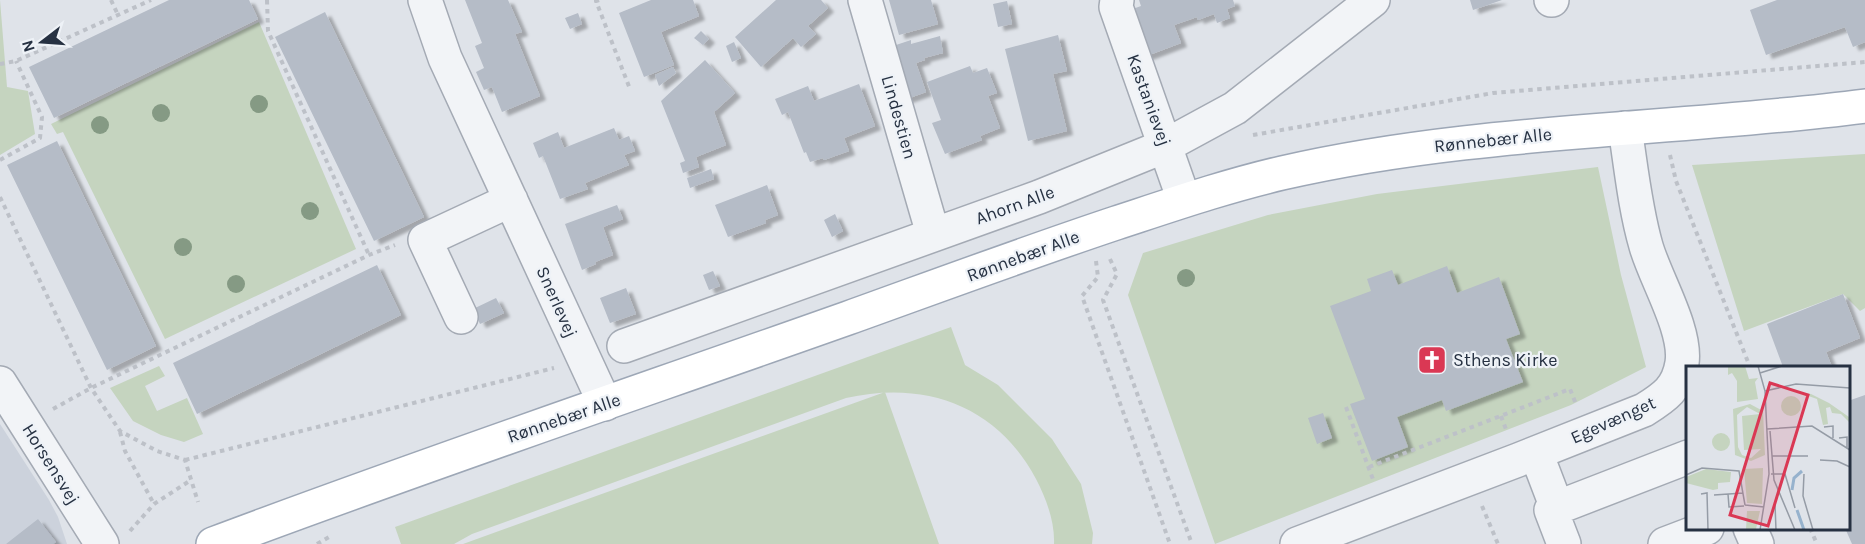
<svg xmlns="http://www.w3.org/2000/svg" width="1865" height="544" font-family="Karla,sans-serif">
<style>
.built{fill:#ccd2dc}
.green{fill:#c5d4bf}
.building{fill:#b5bcc7;filter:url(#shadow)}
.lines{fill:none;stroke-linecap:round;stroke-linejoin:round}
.minor-casing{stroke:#a4aab4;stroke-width:36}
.major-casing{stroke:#9da7b6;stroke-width:36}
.path{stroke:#bdc1c8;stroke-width:4;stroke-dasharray:4.5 4.5;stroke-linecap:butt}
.minor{stroke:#f2f4f7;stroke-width:33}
.major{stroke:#fff;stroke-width:33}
.tree{fill:#859a84}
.labels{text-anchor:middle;stroke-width:4.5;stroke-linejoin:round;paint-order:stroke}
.street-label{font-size:18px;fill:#263142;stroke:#eef2f7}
.poi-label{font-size:18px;fill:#263142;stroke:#eef2f7;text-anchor:start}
.inset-river{fill:none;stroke:#96b2cd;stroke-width:3}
.inset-road{fill:none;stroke:#959ca6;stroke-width:1.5}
.view{fill:#da3854;fill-opacity:0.15;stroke:#da3854;stroke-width:3}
.inset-edge{fill:none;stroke:#263142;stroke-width:3}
</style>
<defs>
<filter id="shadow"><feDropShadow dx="6" dy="4" stdDeviation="1.5" flood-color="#0004"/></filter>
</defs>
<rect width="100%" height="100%" fill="#dfe3e9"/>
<path class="built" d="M0,424L49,500L58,517L67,544H0Z"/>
<path class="green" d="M0,0L7,87L28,91L35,134L0,155Z
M259,22L356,249L165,339L63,132L57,134L51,124Z
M1865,154V308L1860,311L1843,294L1744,331L1692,165Z
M1598,167L1621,275L1646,367L1571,405L1215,544L1128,295L1143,253L1268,215L1377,194Z
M951,327L965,365L998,385L1052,439L1081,484L1093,533L1092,544H1054C1055,522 1046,498 1036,479C997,405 924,380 846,398L472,534L454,544H401L395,527Z
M159,366L165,376L145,386L157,411L187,398L203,434L184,442L161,435L133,421L110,388Z
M885,392L939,544H463Z"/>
<path class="building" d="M169,0H249L258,19L54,118L29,67Z
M465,0H508L522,32L515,34L540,96L502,112L492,87L484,90L476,72L484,68L475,46L482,43Z
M651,0H693L699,16L661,32L674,65L644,77L619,13Z
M776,0H821L828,8L808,26L816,34L801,47L793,38L761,67L735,37Z
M889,0H931L938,24L899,35Z
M1139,0H1233L1235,6L1227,9L1230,18L1217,23L1214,14L1198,20L1197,17L1174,25L1181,43L1144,57L1127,11L1141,6Z
M1470,0H1502L1473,10Z
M1777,0H1865V42L1853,47L1845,27L1766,55L1750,10Z
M1007,1L1012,24L998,27L993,4Z
M325,12L424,217L374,241L275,37Z
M578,13L582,24L570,29L565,18Z
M701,31L709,39L703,45L694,38Z
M1058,35L1067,71L1053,74L1067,131L1028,141L1005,49Z
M940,36L943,53L924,58L925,60L916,63L926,92L904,100L890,47L911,40V44Z
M734,42L741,58L732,62L726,46Z
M705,60L735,93L714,112L726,145L696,157L699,167L683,173L680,163L685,161L661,101Z
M970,66L973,73L987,68L997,93L988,96L1000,128L980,136L982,140L945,154L932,123L941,120L927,82Z
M673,67L676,73L659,86L655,75Z
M859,84L875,126L844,138L849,151L824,160L823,158L810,162L806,152L804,153L788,112L782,115L775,99L808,86L814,101Z
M614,128L619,140L629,136L635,151L624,155L629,165L585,183L588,189L560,199L543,156L539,158L533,143L558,132L564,148Z
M57,141L156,346L107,370L7,165Z
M711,169L714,179L690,188L687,178Z
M767,185L778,215L765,220L766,223L728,237L715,205Z
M617,205L623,219L603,227L613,255L595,262L596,264L582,270L565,224Z
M835,214L843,231L832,237L824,220Z
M377,265L401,315L197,414L173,363Z
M1447,266L1457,293L1499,277L1520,334L1506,339L1523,382L1446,411L1442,400L1397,417L1408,447L1372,461L1350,404L1365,399L1330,306L1371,291L1367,279L1392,270L1398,285Z
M713,271L720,286L709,290L703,275Z
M626,288L636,314L610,323L600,298Z
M1843,294L1860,338L1826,352L1832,367H1783L1767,324Z
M496,298L504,313L480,324L473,309Z
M1865,395V544H1852L1845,528H1848V401Z
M1323,413L1332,438L1317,444L1308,418Z
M38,519L56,542L53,544H6Z"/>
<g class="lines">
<g class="minor-casing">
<path id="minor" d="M425,0L445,58L605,404
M865,0L933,234
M1117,0L1116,7L1184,200
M1551,0H1552
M461,317L425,240L511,200
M624,346L1039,197L1165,146L1235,108L1373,0
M0,383L102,544
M1536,453L1557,508
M1750,528L1757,544
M1297,544L1518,460L1644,410C1665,397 1678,388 1682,363C1687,330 1655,278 1646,246C1635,208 1631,167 1625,128
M1564,544L1551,510L1688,457
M1665,544L1707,528"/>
</g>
<g class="major-casing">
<path id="major" d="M213,544C423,465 636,393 848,318C937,286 1026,253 1116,223C1171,205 1226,186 1282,173C1473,129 1671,131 1865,106"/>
</g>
<path class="path" d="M111,0L118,15
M267,0L268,31L369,255
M599,0L596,1L630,89
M0,64L16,61L151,0
M1253,135L1493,93L1865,62
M1670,155L1676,181L1750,367
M0,160L40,138L42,117L16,61
M0,197L91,388L120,431L157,451L185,460L198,502
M1110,259L1117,274L1103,300L1192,544
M1096,261L1098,277L1082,296L1170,544
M1346,407L1374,482
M53,409L91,388L369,255L395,245
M1501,416L1507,432
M120,432L125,451L154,504
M185,460L554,368
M1369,467L1570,389L1576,404
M1482,506L1498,544
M1810,528L1817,544
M130,531L154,504L191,480
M317,544L329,537"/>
<use href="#minor" class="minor"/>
<use href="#major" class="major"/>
</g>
<g class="tree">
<circle cx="259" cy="104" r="9"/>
<circle cx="161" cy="113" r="9"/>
<circle cx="100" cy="125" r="9"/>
<circle cx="310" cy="211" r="9"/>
<circle cx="183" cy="247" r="9"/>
<circle cx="1186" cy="278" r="9"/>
<circle cx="236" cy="284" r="9"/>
</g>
<defs>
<g id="church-square" transform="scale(1.5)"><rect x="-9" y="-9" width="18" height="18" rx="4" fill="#da3854" stroke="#eef2f7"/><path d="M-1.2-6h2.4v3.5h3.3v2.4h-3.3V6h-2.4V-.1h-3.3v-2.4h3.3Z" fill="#fff"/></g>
</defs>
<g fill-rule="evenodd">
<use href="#church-square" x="1432" y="360"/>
</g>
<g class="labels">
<g class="street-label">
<text transform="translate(1149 100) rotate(70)" y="6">Kastanievej</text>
<text transform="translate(899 117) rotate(74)" y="6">Lindestien</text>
<text transform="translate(1493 140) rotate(-6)" y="6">Rønnebær Alle</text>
<text transform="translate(1015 205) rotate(-20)" y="6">Ahorn Alle</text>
<text transform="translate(1023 256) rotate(-20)" y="6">Rønnebær Alle</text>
<text transform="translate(557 302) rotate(66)" y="6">Snerlevej</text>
<text transform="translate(564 418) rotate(-19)" y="6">Rønnebær Alle</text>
<text transform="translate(1613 420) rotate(-24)" y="6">Egevænget</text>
<text transform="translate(51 464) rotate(58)" y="6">Horsensvej</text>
</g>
<g class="poi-label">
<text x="1453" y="366">Sthens Kirke</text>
</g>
</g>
<g transform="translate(1686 366)">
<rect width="164" height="164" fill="#dfe3e9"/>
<path d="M42,0H59L63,13L72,12L69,16L72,33L51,36V15L46,7L42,9ZM111,26L125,28L143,37L163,51V56L155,48L146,47L144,41L140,42L142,58L137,59L131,33ZM95 40a10 10 0 1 1 20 0a10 10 0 1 1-20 0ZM64,38L77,45L79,89L65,95L49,89L47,43ZM61,41L74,48L56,50L58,84L75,83L65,92L56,89L52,81L51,49ZM26 76a9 9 0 1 1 18 0a9 9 0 1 1-18 0ZM77,102L76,138L61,137L58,103ZM20,103L45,106L44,116L32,117V123L27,124L0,117V111ZM61,145H74L70,163L60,164Z" fill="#c5d4bf" fill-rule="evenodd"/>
<path class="inset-river" d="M106,124L108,112L116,105M111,144L118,164"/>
<path class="inset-road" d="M72,0L79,25L83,108L74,164M74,7L96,0M79,25L110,18L164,22M138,61L147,60V72M81,63L126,60L164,84M84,65L88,114L109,164M153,72L161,71V82M86,90H122M134,94L151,95L164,101M85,108H99L109,142M118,108L117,130L127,164M0,109L16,102L53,105L59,139M15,128L21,127L22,164M42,128L43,141L58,140M28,129L57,127M89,138L90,164M59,139L78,141"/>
<path class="view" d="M84,17L122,29L82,160L44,149Z"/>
<rect width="164" height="164" class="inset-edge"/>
</g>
<g transform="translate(42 42) rotate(253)" stroke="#eef2f7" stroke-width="4.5" paint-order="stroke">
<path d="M0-4.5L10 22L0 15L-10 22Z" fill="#263142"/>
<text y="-9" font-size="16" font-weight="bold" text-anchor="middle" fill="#263142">N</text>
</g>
</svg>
